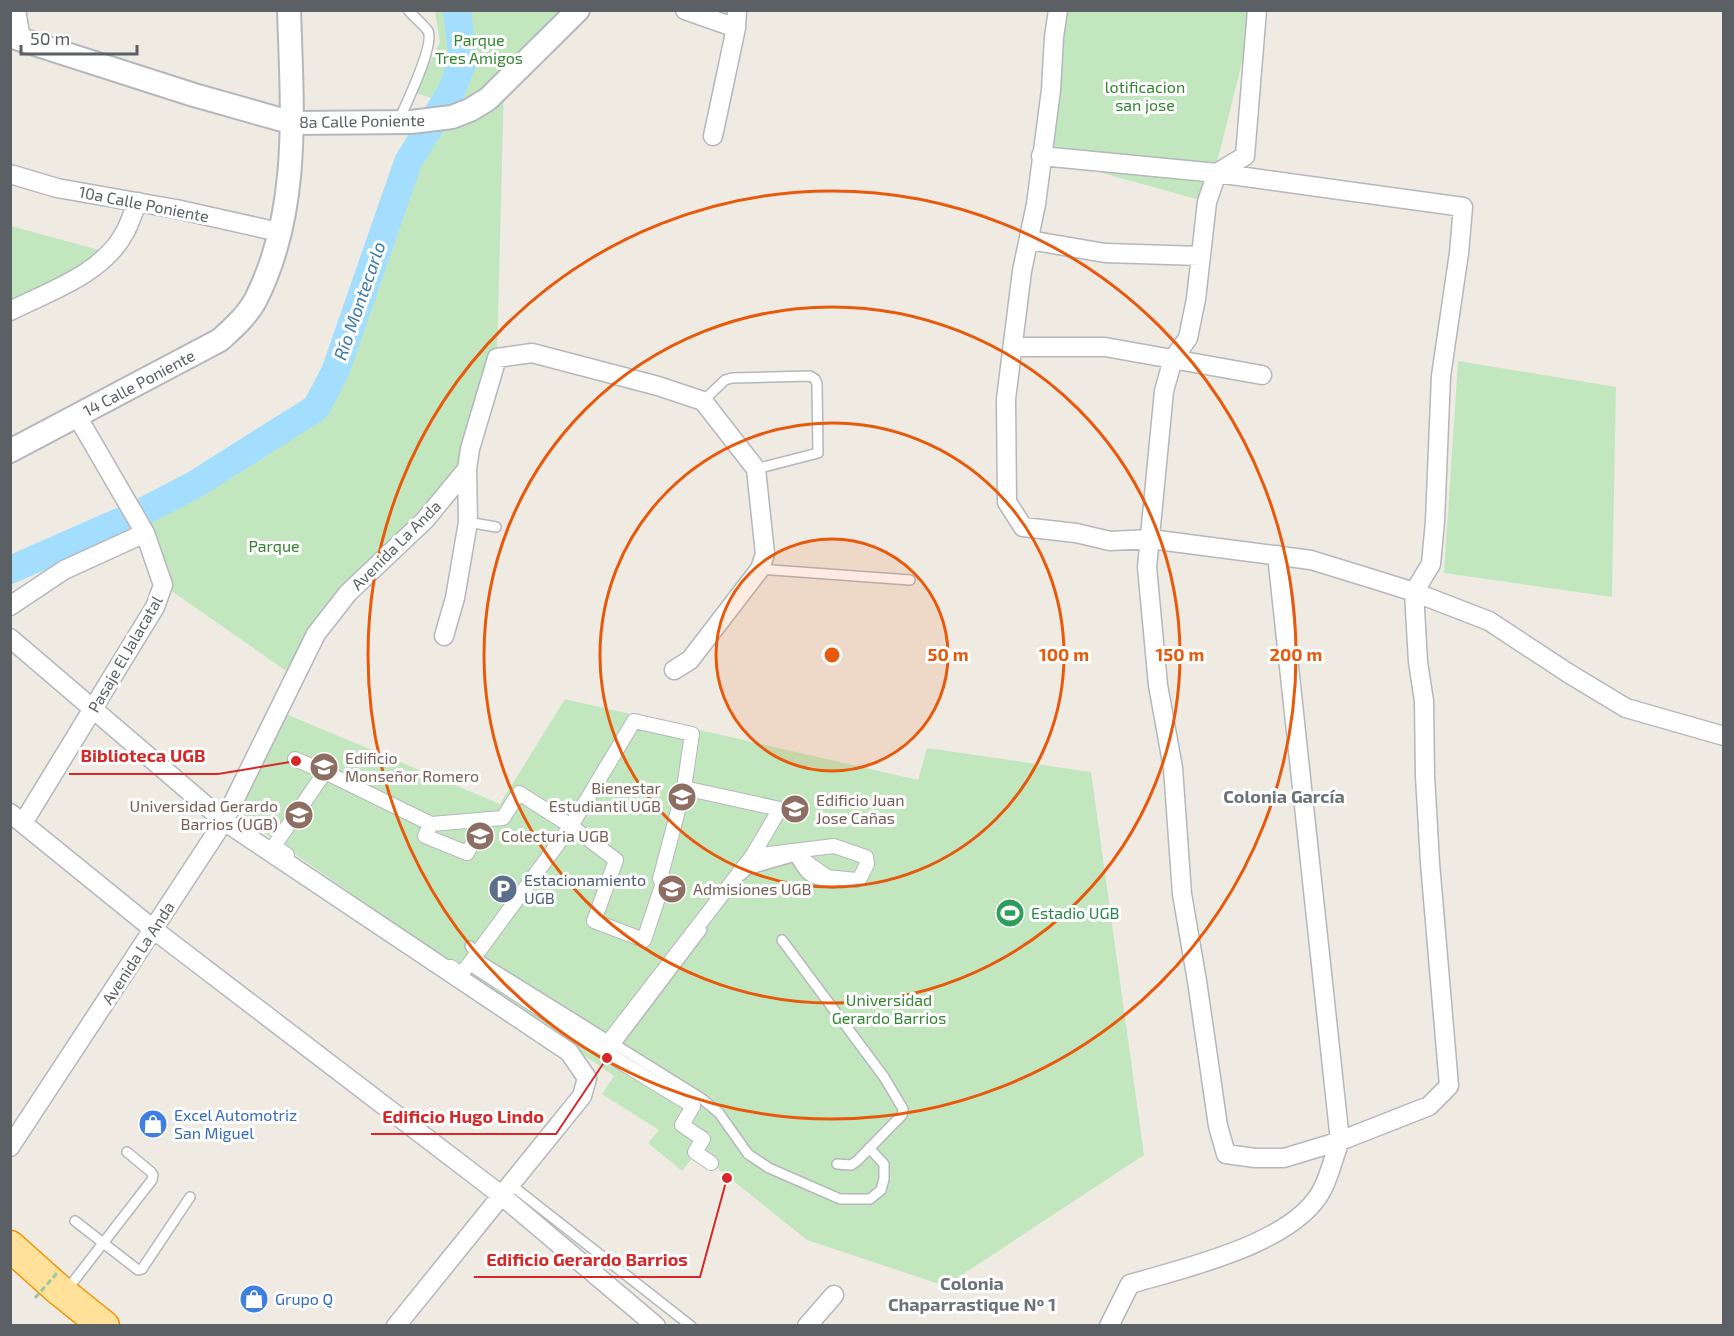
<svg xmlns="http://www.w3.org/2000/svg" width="1734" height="1336" font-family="'Exo 2',sans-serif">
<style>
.green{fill:#c2e7bf}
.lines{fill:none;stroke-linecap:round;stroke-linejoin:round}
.river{stroke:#a3deff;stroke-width:28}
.service-casing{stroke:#b4b7bb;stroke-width:12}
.pedestrian-casing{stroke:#b4b7bb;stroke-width:16}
.minor-casing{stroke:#b4b7bb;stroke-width:21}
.tertiary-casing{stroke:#b4b7bb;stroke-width:26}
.trunk-casing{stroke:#f29300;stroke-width:33}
.service{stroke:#fff;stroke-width:9}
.pedestrian{stroke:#fff;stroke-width:14}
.minor{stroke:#fff;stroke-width:18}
.tertiary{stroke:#fff;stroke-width:22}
.trunk{stroke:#ffe199;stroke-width:30}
.path-bridge{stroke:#97c8a2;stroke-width:3;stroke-dasharray:6 3;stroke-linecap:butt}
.ring{fill:none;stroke:#e8590c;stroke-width:3}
.labels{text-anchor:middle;stroke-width:6;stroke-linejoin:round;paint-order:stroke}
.park-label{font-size:16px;fill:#348532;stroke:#fff}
.street-label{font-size:16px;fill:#5b6064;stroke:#fff}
.education-label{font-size:16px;fill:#785e54;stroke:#fff;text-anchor:start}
.service-label{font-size:16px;fill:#4e5e75;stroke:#fff;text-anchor:start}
.leisure-label{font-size:16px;fill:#27864d;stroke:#fff;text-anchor:start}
.shop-label{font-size:16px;fill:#366cbe;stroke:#fff;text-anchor:start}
.water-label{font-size:18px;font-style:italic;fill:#3a7aac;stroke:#fff}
.neighbourhood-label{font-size:18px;font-weight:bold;fill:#6c7276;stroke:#fff}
.centre{fill:#e8590c;stroke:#fff;stroke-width:3}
.ring-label{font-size:18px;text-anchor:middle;font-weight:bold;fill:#e8590c;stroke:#fff;stroke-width:6;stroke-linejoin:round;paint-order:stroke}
.leader{fill:none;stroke:#d62828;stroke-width:2}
.callout-dot{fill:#d62828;stroke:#fff;stroke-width:2}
.callout-label{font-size:18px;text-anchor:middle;font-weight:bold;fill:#d62828;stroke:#fff;stroke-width:6;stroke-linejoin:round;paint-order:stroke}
</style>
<rect width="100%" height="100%" fill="#efebe3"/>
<path class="green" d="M435,11H577L504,84L497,358L455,485L386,556L295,677L163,585L146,510L242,454L316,408L364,287L408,162L452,117L464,108L415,93L440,42Z
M1059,11H1255L1207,202L1041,156Z
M11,226L110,253L11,308Z
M1458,361L1616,387L1612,597L1444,573Z
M565,699L918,780L927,748L1091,772L1144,1155L945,1286L807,1240L711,1163L694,1156L682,1171L648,1143L659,1130L602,1094L614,1076L230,809L286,714L500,804Z"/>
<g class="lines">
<path class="river" d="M146,510L194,485L316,408L335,372L408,162L451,92L463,61L457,10
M10,570L119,522"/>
<g class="service-casing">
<path id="service" d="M399,120C406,104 435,45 428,31C423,24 414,17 408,10
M703,401L725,380L732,378L810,376L815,379L817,384L818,453L756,469
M468,522L496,527
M760,569L910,580
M795,857C807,878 809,879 833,883
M742,875L747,870L799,855
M782,940L884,1077L903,1109L902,1115L857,1161L851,1165L837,1164
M470,946L481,961L701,1098L719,1113L748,1154L769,1168L840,1199H870L881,1190L884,1179V1164L869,1148
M615,1045L702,930
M510,1184L691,1326
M75,1221L138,1270L142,1269L190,1197
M66,1291L152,1180L153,1175L151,1172L127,1152"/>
</g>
<g class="pedestrian-casing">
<path id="pedestrian" d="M295,759L325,772
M431,824L425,836L467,853L487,819
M287,855L274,846L325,772L431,824L503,818L519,793L571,826L616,860L594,921L644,940L664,880L660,879L684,788
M470,963L624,1064L693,1106L682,1125L703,1139L695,1152L711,1163
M451,967L461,974L470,963L571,826L634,721L692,734L684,788L780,809L752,856L834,846L866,857L867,864L860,878L856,880L827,877L791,851
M602,1050L752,856"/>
</g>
<g class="minor-casing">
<path id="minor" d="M16,10L21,39
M685,10L736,28
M1058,10L1054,37L1051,90L1036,204L1022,271L1006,399L1007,502L1023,527L1076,533L1110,541L1150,539L1311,560L1376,580L1414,592L1489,621L1568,673L1626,708L1724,736
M713,136L736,28L737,10
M1041,156L1217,173L1463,207L1459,253L1441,376L1435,521L1431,564L1414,592L1418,662L1424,701L1425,776L1430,863L1449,1086L1429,1106L1340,1141L1284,1158H1255L1226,1154L1218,1126L1197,981L1182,894L1173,768L1158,685L1147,567L1164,391L1173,359L1188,338L1196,299L1207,202L1217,173L1245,156L1257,10
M10,174L57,188L176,209L279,232
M1029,240L1105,253L1201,256
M10,311C50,291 103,274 125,232C130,223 133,212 138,202
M1013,347H1105L1262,375
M10,606L64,570L145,533
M444,636L455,598L468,522L467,469
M10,638L224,821L569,1052L587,1078L582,1096L396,1326
M10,813L153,929L501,1195L656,1326
M23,823L155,607L163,585L145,533L77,416
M10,1147L224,821L316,634L348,593L425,520L467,469L470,449L497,358L532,353L658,386L703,401L756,469L765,554L760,569L690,660L674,670
M807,1326L834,1295
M1109,1326L1130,1284C1185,1268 1297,1243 1323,1188C1330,1174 1334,1156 1340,1141L1277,555"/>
</g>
<g class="tertiary-casing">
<path id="tertiary" d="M10,36L194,95L293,123L411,122L452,117L470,110L488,99L578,10
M10,451L220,340C233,328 248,315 256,299C301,210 292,107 289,10"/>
</g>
<g class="trunk-casing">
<path id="trunk" d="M10,1246L58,1289L104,1326"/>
</g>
<use href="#service" class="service"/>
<use href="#pedestrian" class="pedestrian"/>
<use href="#minor" class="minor"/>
<use href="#tertiary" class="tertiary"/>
<use href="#trunk" class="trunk"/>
<path class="path-bridge" d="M35,1298L58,1272"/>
</g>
<circle cx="832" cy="655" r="116" fill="#e8590c" fill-opacity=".12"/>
<g class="ring">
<circle cx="832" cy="655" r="116"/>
<circle cx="832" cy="655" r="232"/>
<circle cx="832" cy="655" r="348"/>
<circle cx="832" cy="655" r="464"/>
</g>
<defs>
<g id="university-disc" transform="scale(1.5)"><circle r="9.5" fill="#8d6e63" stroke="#fff"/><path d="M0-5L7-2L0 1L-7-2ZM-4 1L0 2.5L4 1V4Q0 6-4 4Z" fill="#fff"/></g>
<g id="school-disc" transform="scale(1.5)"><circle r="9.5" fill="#8d6e63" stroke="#fff"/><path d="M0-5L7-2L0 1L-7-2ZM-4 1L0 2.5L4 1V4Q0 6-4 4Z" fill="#fff"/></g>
<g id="parking-disc" transform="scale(1.5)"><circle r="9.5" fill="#5c6f8a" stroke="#fff"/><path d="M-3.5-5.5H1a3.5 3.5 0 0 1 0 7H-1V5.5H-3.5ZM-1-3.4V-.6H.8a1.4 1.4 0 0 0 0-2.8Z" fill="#fff"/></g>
<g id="stadium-disc" transform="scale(1.5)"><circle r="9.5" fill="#2e9e5b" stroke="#fff"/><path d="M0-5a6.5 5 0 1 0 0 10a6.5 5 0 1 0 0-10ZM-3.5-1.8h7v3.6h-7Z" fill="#fff"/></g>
<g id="shop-disc" transform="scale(1.5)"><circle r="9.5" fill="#3f7fe0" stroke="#fff"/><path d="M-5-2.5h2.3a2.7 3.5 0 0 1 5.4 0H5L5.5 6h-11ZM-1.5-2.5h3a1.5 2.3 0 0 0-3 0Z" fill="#fff"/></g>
</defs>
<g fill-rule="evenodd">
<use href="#university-disc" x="324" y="767"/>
<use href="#university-disc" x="682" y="797"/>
<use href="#university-disc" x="795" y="809"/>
<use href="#school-disc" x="299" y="815"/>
<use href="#university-disc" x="480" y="836"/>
<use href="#parking-disc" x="503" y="889"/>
<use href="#university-disc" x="672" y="889"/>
<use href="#stadium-disc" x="1010" y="913"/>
<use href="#shop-disc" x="153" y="1124"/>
<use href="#shop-disc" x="254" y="1299"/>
</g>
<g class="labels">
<g class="park-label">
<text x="479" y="46">Parque<tspan x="479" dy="18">Tres Amigos</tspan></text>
<text x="1145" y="93">lotificacion<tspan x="1145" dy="18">san jose</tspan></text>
<text x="274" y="552">Parque</text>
<text x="889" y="1006">Universidad<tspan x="889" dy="18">Gerardo Barrios</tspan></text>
</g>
<g class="street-label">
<text transform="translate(362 121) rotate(-1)" y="6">8a Calle Poniente</text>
<text transform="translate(144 204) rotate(11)" y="6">10a Calle Poniente</text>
<text transform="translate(139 383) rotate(-28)" y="6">14 Calle Poniente</text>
<text transform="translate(396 545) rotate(-45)" y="6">Avenida La Anda</text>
<text transform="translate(125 654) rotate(-60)" y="6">Pasaje El Jalacatal</text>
<text transform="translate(138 953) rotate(-57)" y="6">Avenida La Anda</text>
</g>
<g class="education-label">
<text x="345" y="764">Edificio<tspan x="345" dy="18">Monseñor Romero</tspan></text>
<text x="661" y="794" text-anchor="end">Bienestar<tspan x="661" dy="18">Estudiantil UGB</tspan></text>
<text x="816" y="806">Edificio Juan<tspan x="816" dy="18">Jose Cañas</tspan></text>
<text x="278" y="812" text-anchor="end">Universidad Gerardo<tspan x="278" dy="18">Barrios (UGB)</tspan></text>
<text x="501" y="842">Colecturia UGB</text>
<text x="693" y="895">Admisiones UGB</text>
</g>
<g class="service-label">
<text x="524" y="886">Estacionamiento<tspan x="524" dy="18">UGB</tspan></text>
</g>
<g class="leisure-label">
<text x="1031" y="919">Estadio UGB</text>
</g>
<g class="shop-label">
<text x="174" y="1121">Excel Automotriz<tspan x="174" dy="18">San Miguel</tspan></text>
<text x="275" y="1305">Grupo Q</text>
</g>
<g class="water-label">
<text transform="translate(360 301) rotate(-71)" y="6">Río Montecarlo</text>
</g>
<g class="neighbourhood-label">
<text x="1284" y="803">Colonia García</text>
<text x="972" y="1290">Colonia<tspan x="972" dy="21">Chaparrastique Nº 1</tspan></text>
</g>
</g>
<circle cx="832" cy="655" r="9" class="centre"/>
<g class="ring-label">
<text x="948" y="661">50 m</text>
<text x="1064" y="661">100 m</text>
<text x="1180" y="661">150 m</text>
<text x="1296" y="661">200 m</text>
</g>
<path class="leader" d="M296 761L218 774H69M607 1058L556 1134H371M727 1178L700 1277H474"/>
<g class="callout-dot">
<circle cx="296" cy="761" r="6"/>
<circle cx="607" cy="1058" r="6"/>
<circle cx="727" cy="1178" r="6"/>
</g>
<g class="callout-label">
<text x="143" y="762">Biblioteca UGB</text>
<text x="463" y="1123">Edificio Hugo Lindo</text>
<text x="587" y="1266">Edificio Gerardo Barrios</text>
</g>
<rect width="1734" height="1336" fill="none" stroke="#5b6064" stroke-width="24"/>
<path d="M21 45v9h116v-9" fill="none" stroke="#5b6064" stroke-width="3"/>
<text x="30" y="45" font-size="18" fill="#5b6064" stroke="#ffffff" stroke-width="4.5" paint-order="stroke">50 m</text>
</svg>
